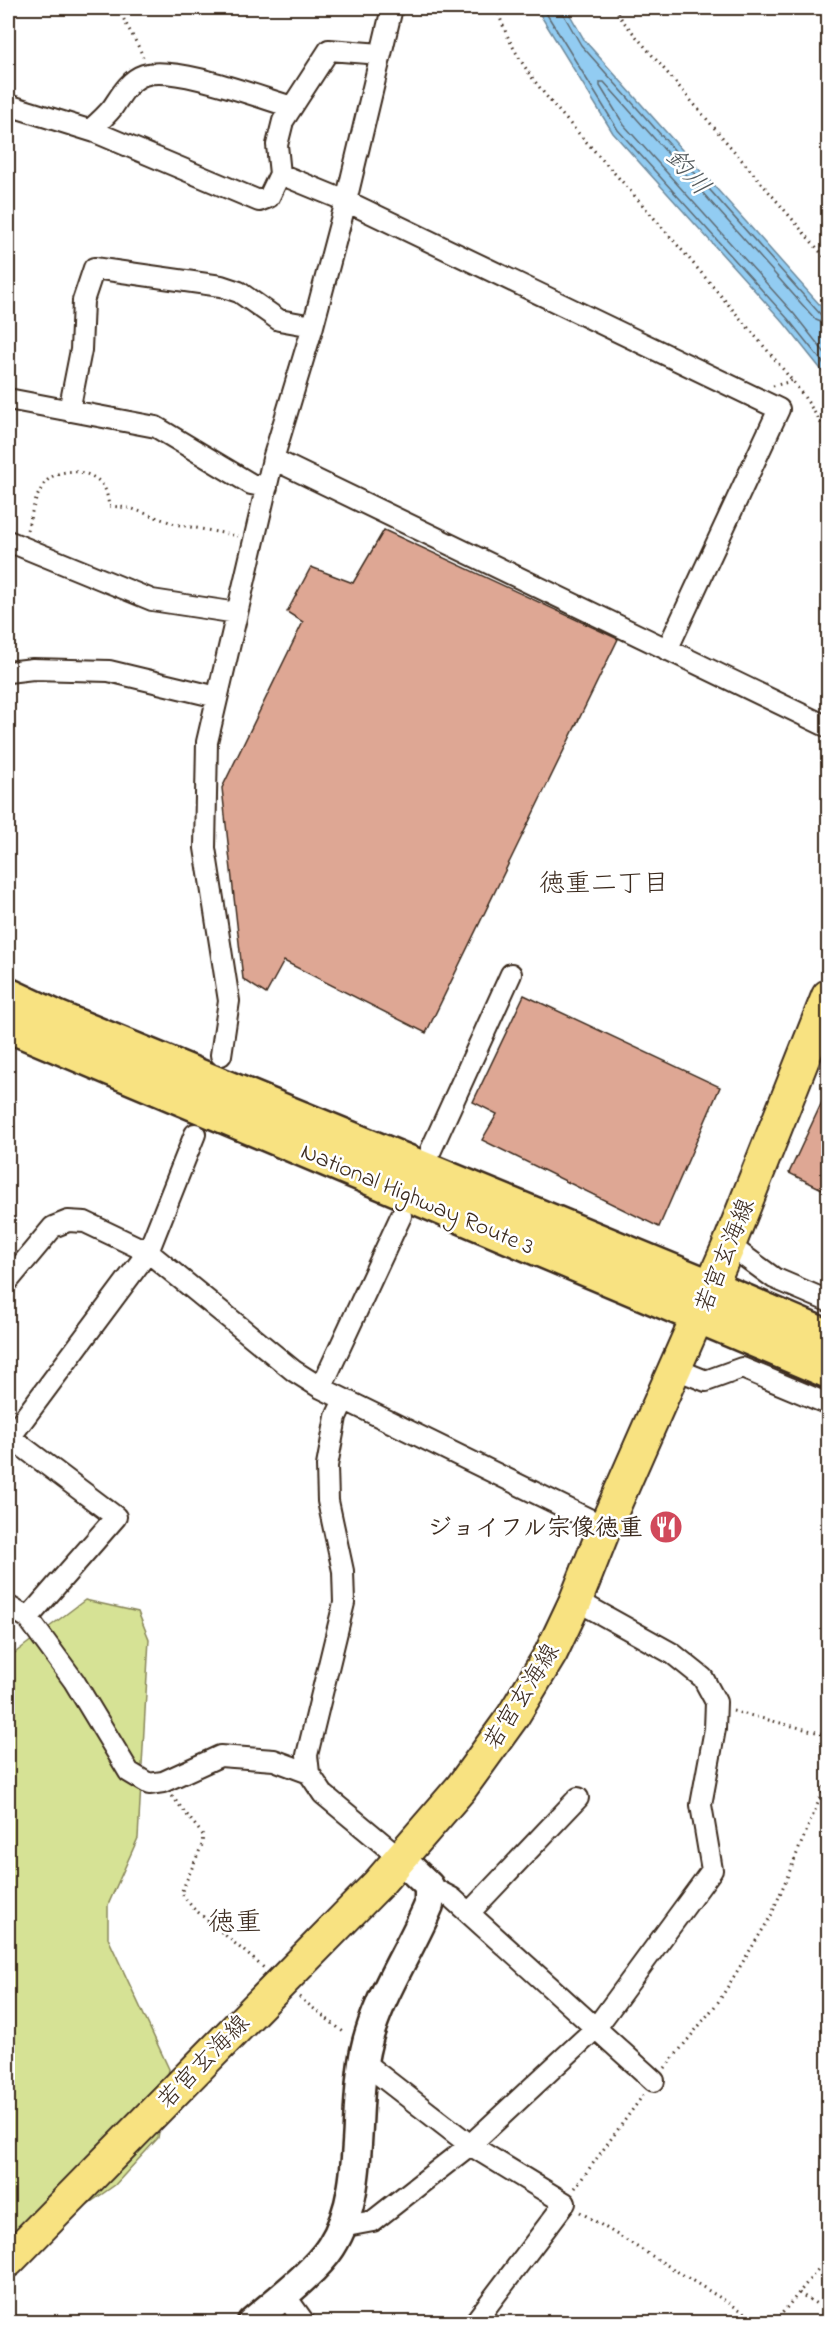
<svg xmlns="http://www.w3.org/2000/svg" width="836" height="2330" font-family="'Indie Flower','Klee One',sans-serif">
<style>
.green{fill:#d6e295;stroke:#88865a;stroke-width:1.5}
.water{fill:#92ccf2;stroke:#6f8b9d;stroke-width:1.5}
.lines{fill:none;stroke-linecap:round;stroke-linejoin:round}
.shore{stroke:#5e6b73;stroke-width:1.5}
.building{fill:#dea794;stroke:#3b2a1e;stroke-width:1.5}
.street-casing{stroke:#3b2a1e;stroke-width:24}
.secondary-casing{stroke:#3b2a1e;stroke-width:33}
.primary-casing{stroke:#3b2a1e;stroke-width:36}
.highway-casing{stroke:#3b2a1e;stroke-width:38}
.path{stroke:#3b2a1e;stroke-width:3;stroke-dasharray:1.5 4.5;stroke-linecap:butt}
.street{stroke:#fff;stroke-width:20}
.secondary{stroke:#fff;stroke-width:28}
.primary{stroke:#f8e281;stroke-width:32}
.highway{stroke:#f8e281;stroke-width:33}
.labels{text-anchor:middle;stroke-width:5;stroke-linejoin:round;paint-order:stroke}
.street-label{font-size:24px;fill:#3b2a1e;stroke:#fff}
.poi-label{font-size:24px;font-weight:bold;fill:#3b2a1e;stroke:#fff;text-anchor:end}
.water-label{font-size:26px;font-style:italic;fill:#555b5e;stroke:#fff}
.neighbourhood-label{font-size:26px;fill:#3b2a1e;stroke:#fff}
.quarter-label{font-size:27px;fill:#3b2a1e;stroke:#fff}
</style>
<rect width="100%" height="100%" fill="#fff"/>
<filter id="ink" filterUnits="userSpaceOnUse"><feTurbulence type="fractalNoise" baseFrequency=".0167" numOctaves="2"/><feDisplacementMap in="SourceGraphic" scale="12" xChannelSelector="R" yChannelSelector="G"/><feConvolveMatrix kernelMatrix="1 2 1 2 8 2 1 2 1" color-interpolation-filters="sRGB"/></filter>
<g filter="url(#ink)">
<path class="green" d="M85,1600L138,1612L149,1639L138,1838L108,1905V1938L169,2069L158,2138L115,2185L8,2260V1658Z"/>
<path class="water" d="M536,8H566L585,41L828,314V378L784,323L613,133Z"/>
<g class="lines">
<path class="shore" d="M543,8L618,130L788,319L828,369
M561,8L562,12L581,45L821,315L828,317
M828,325L816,320L604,82H600V86L624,125L794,314L828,357"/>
</g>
<path class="building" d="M384,530L618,639L426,1033L284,961L266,994L243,979L222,788L303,622L287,612L311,567L353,583Z
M524,995L720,1087L659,1227L482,1140L497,1114L473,1102Z
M828,1089V1192L789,1173Z"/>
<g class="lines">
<g class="street-casing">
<path id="street" d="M8,105L95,132L259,201L269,197L280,174L277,145L283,121L329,50L381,54
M90,130C98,123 107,115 113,107C121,95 129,80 144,75C175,65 258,97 292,107
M280,174L346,201L779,409L667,650
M8,399L156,427L251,484L267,487
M69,411L81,350L83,301L94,268L221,286L239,292L279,320L313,326
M273,459L828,727
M8,541L152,600L237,613
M8,672L33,669L109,671L217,697
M221,1055L229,1001L205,848L207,742L273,459L313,326L346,201L392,8
M431,1150L511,974
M729,1245L774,1278L828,1301
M8,1281L53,1227L68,1221L85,1222L148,1252L294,1371L321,1388L605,1527
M676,1369L706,1381L742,1368L828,1404
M321,1388L401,1216
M344,1400L336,1417L327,1466L328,1501L343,1571L344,1603L307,1755L309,1773L323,1794L400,1858
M8,1440L148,1252L195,1134
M8,1606L28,1618L116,1517L10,1437
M28,1618L74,1681L129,1772L149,1784L163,1782L220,1756L274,1760L309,1773
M429,1886L452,1898L654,2081
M469,1913L578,1798
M363,2062L470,2145L565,2203L475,2322
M341,2227L373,2221L470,2145L595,2029L712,1870L701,1805L715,1729L716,1702L703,1678L673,1654L576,1600
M284,2294L304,2322"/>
</g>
<g class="secondary-casing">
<path id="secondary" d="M252,2322C274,2303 316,2271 331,2247C367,2191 352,2113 365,2051C376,1999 409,1953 429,1905V1886L400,1858"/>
</g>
<g class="primary-casing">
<path id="primary" d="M8,2261L378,1884L461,1788L513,1716L551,1653L576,1600L605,1527L729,1245L828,996"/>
</g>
<g class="highway-casing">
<path id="highway" d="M8,995L55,1017L711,1287L828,1337
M8,1025L828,1371"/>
</g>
<path class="path" d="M119,8C125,25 136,39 143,57
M497,8C514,67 559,111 599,156C649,211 697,268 745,324C775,360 808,395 828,437
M614,8L623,21L828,261
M773,386L792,381
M27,530C32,513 35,495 46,482C59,466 93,469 104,487C107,492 108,500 109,506L130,508L175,524L238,536
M733,1711L828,1735
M172,1796L203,1835L202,1845L181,1893L193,1908L264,1968
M299,1997L346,2034
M665,2068L719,2001L771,1916L828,1779
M575,2188L644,2094
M580,2212L760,2322
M799,2293L828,2311
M775,2322L828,2257"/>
<use href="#street" class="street"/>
<use href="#secondary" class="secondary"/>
<use href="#primary" class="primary"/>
<use href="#highway" class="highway"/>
</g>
</g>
<defs>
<g id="restaurant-disc" transform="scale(1.725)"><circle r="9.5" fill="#d1495b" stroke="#fff"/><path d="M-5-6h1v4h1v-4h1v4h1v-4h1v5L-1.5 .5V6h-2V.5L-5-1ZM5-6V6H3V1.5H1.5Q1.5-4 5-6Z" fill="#fff"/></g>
</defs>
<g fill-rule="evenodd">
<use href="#restaurant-disc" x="666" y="1527"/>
</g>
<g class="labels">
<g class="street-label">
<text transform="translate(418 1198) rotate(23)" y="8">National Highway Route 3</text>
<text transform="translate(724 1255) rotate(-68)" y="8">若宮玄海線</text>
<text transform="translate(521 1696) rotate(-58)" y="8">若宮玄海線</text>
<text transform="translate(203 2061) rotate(-46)" y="8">若宮玄海線</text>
</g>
<g class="poi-label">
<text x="643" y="1535">ジョイフル宗像徳重</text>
</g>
<g class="water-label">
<text transform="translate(689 171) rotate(49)" y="9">釣川</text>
</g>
<g class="neighbourhood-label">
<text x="604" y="891">徳重二丁目</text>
</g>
<g class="quarter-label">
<text x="235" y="1930">徳重</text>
</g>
</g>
<rect width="836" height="2330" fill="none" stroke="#fff" stroke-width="30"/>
<rect x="15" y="15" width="806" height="2300" fill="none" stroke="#3b2a1e" stroke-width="2" filter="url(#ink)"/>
</svg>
